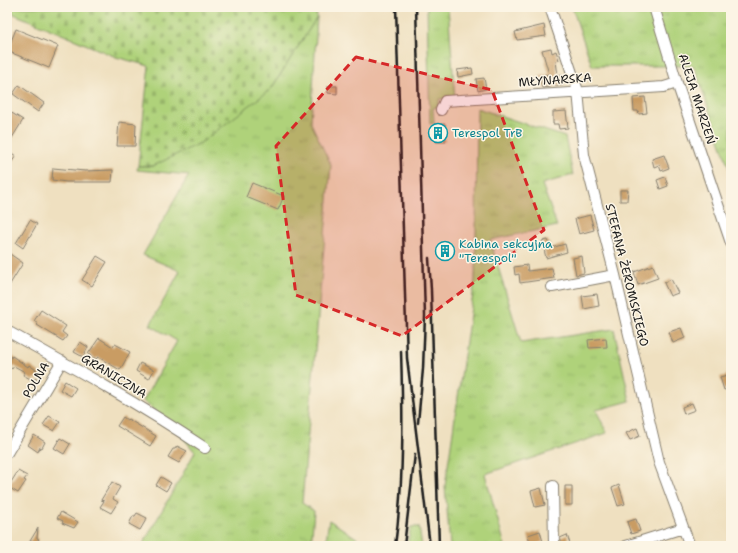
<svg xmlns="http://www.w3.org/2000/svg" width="738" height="553" font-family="'Shantell Sans',sans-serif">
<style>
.grass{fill:url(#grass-tufts);stroke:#66774b}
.cemetery{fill:url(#cemetery-stones);stroke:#66774b}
.building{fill:#c99c64}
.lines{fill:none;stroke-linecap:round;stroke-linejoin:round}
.minor-casing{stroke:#867e6e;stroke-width:12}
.minor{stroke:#fff;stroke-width:10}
.rail{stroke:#1c1c1c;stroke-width:2.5}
.marked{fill:#d62828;fill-opacity:0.2;stroke:#d62828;stroke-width:3;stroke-dasharray:8 5;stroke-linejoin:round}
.labels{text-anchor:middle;stroke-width:3;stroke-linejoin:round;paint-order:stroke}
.street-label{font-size:12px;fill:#1c1c1c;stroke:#fcf5e5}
.culture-label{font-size:12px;fill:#0d838f;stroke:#fcf5e5;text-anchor:start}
</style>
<defs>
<pattern id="grass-tufts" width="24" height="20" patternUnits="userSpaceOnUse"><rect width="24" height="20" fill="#afd27a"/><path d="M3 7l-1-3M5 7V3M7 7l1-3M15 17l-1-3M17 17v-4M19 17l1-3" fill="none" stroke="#96b469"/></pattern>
<pattern id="cemetery-stones" width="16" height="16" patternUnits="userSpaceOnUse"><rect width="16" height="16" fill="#afd27a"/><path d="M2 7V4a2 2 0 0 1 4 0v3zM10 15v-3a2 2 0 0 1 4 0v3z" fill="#96b469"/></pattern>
</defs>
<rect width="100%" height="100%" fill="#fcf5e5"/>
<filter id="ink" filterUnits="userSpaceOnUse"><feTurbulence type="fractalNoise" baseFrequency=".025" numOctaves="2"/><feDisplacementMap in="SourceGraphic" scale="8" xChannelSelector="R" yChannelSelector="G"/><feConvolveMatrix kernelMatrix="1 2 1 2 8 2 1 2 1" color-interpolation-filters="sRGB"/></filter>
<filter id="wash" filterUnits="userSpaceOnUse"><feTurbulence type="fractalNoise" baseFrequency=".012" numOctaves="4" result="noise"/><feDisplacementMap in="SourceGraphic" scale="16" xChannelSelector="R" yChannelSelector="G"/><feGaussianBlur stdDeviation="0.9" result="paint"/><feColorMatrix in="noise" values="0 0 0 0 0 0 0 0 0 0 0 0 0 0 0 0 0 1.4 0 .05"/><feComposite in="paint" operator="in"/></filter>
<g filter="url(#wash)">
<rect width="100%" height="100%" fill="#efe0c0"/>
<path class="grass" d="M427,7H448L455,98L439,99V107L433,108L434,123L430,124Z
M572,7H731V174L694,66H592Z
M317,17L311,123L331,165L302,503L314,511L311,546H142L195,452L175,428L143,401L177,341L150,325L180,271L143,255L189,175L137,170L138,166H153L271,89Z
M477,108L565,137L573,175L542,184L557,226L490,240L521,343L614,329L630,401L596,410L607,433L485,474L505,546H450L445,486L475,280L476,240Z
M329,520L369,546H325Z
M411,527H419L422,546H407Z"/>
<path class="cemetery" d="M7,7H316L317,17L271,89L202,142L153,166H138L149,66L116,57L7,11Z"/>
<g id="blocks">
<path class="building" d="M544,25L546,36L517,40L515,32Z
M16,29L58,46L49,68L7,51Z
M551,48L552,53L556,51L559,60L556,61L558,76L562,75L563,85L542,88L540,76L549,74L542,50Z
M472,68L473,74L458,77L457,70Z
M484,78L486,89L478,91L476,79Z
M19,85L44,103L38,112L13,94Z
M328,86H337V94L328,93Z
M645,97L647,113L639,114L638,111H634L633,98Z
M7,110L23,120L7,146Z
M566,111L568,128L559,129L558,124H553V112Z
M119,122L136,124L135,146H117Z
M434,124H445V142H436V139H431V127H434Z
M7,150L16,156L11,163L7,160Z
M664,155L669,168L661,171L659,165L654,167L652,159Z
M53,168L85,171L113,170L112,182H66L52,180Z
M665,177L668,186L660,189L657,180Z
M252,183L284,196L278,210L246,197Z
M620,190H628L627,201H620Z
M590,215L594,230L579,234L575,219Z
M30,220L37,224L23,248L16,243Z
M548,240L551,248L565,244L567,252L546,258L542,241Z
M10,254L23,263L7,289V258Z
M97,256L107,262L92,286L82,280Z
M582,256L584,273L576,275L573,258Z
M527,265L528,271L552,268L554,278L520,283L519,274L515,275L514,267Z
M653,265L658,278L638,285L634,272Z
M671,279L678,293L670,296L664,283Z
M597,294L599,306L584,309L582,296Z
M41,310L66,326L62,332L67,336L63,341L37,325L38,324L34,321Z
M681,328L685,338L673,343L669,332Z
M99,338L113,347L115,344L130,352L120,370L98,357L96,359L88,354Z
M606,338L607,347L589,348L588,340Z
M80,342L88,347L83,357L74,352Z
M12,356L28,367L29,365L39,372L38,373L41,375L38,380L35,378L34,381L23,375L25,372L14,366L12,369L7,365Z
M140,363L154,370L149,379L136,371Z
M731,374V388L724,390L720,377Z
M65,381L76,388L71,396L60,390Z
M692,403L695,410L684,414L682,407Z
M49,416L60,422L54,431L43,425Z
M123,417L127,420L128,419L156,436L150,446L117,426Z
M637,428L640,436L630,440L626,433Z
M34,435L45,442L42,448L40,447L38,452L28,445Z
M60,438L70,444L64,454L54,448Z
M177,446L187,451L179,463L168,457L173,449H175Z
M18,471L27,476L24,480L26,481L18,493L8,487Z
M161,477L171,483L166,491L156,485Z
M112,482L120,487L113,499L118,502L111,513L100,507L104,501L101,500Z
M619,485L625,504L618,506L612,488Z
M565,486H572V505H565Z
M541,488L545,505L535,507L531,491Z
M61,512L78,522L74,528L62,523L63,521L57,518Z
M137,513L147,518L140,530L129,524L133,516H135Z
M636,519L640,531L631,534L627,522Z
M38,528L37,538L39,539L34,546H27Z
M540,531L543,542L531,546L528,535Z
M567,535L571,546H563L560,538Z"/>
</g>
</g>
<g filter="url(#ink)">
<use href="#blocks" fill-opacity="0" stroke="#867e6e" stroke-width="1"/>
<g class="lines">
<g class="minor-casing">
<path id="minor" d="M550,7L578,91L584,155L615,275L659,462L690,546
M654,7L677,83L731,243
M441,110L445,101L664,87L677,83
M552,287L615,275
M7,331C74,368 141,405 205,448
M7,453L62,361
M553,486L554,546
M626,546L683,528"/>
</g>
<use href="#minor" class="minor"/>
<path class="rail" d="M396,7L407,358L430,546
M416,7L425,316L423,369L418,423
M429,258L431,290L439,546
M395,546C404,481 403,416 401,351
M404,546L415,454"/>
</g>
</g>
<path class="marked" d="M356,57L492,90L544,230L402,336L296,295L276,146Z"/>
<defs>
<g id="building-ring" transform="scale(1)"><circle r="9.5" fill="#fcf5e5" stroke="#0f9aa8" stroke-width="1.5"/><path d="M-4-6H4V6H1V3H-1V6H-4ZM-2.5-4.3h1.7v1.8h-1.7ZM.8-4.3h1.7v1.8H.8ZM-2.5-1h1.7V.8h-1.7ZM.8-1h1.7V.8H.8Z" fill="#0f9aa8"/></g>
</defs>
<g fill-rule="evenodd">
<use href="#building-ring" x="438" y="133"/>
<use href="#building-ring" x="445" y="251"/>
</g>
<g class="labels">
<g class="street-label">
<text transform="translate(555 80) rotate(-4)" y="4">MŁYNARSKA</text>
<text transform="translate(697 99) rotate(72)" y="4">ALEJA MARZEŃ</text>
<text transform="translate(627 275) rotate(76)" y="4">STEFANA ŻEROMSKIEGO</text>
<text transform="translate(114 376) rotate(31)" y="4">GRANICZNA</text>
<text transform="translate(36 380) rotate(-59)" y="4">POLNA</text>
</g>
<g class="culture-label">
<text x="452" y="137">Terespol TrB</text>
<text x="459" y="248">Kabina sekcyjna<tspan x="459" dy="14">"Terespol"</tspan></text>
</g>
</g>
<rect width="738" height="553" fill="none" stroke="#fcf5e5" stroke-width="24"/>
</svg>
